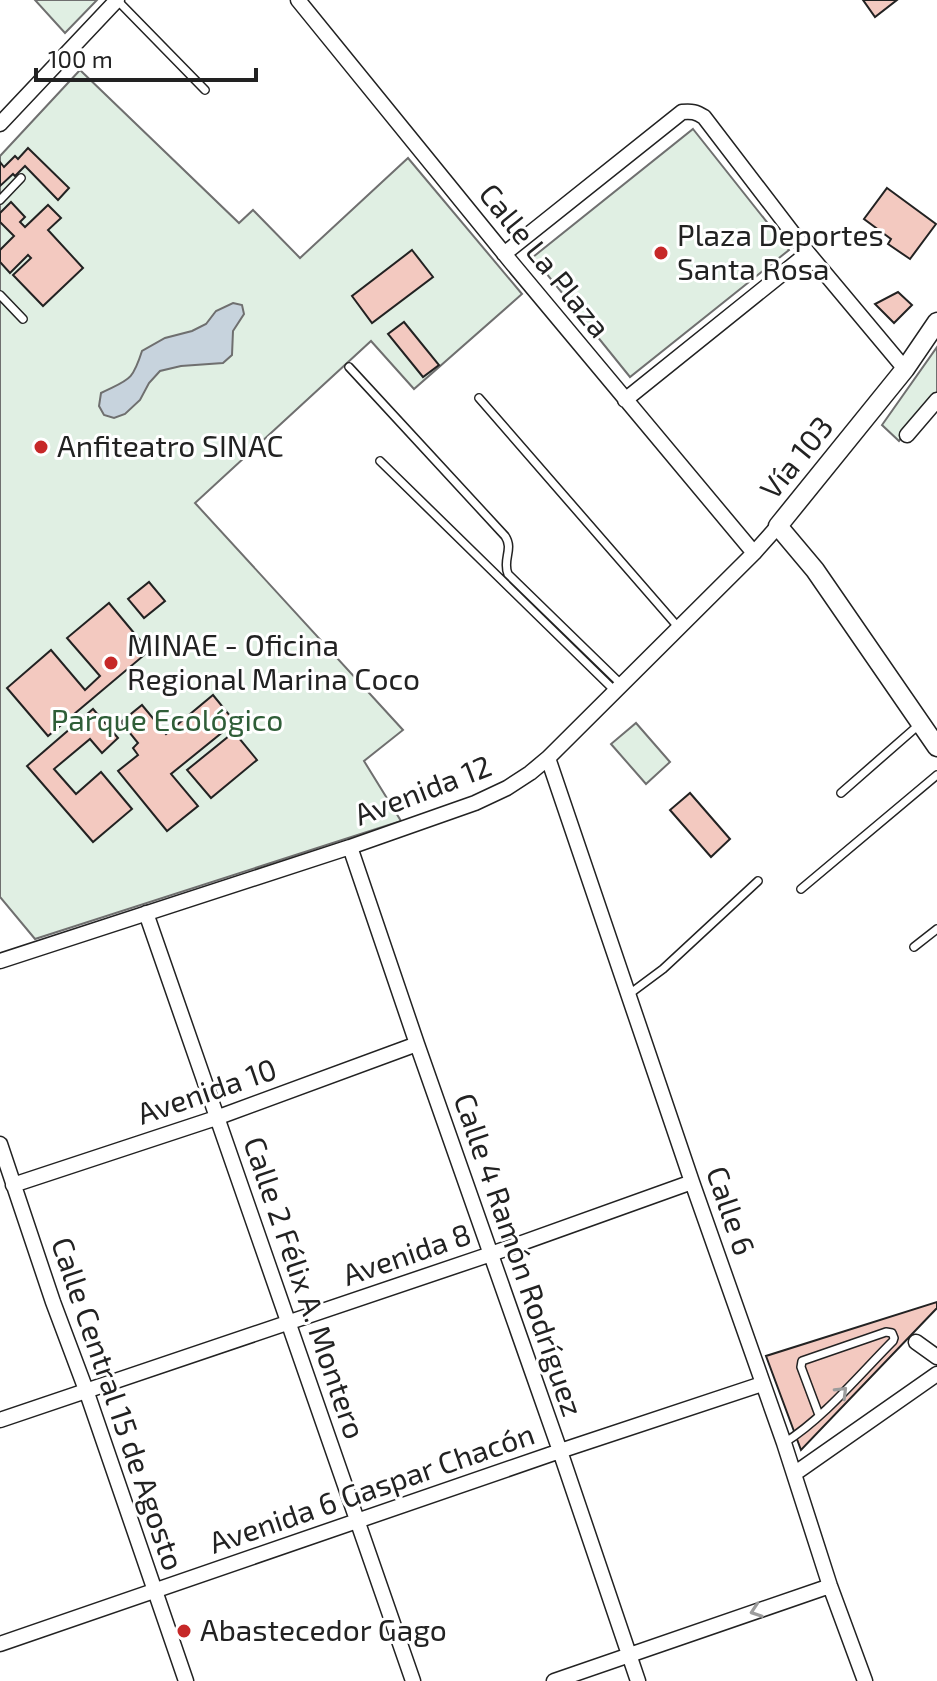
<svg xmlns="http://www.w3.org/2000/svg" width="937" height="1681" font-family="'Exo 2',sans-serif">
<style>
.green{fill:#e0efe3;stroke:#6f6f6f;stroke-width:2}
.water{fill:#c7d3dd;stroke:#6f6f6f;stroke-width:2}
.building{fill:#f3c9c0;stroke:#222;stroke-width:2}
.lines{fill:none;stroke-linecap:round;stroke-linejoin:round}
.service-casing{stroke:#222;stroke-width:10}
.minor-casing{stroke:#222;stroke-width:17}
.secondary-casing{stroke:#222;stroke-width:21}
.service{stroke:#fff;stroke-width:7}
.minor{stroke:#fff;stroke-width:14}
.secondary{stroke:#fff;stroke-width:18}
.oneway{stroke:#9c9c9c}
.poi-dot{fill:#c62828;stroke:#fff;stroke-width:3}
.labels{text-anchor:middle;stroke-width:6;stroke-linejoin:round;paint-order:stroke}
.poi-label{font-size:30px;fill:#222;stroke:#fff;text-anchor:start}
.street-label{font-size:30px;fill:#222;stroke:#fff}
.park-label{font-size:30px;fill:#2f5e38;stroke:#fff}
</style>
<rect width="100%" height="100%" fill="#fff"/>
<path class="green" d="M35,0H97L65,33Z
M80,70L239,223L253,210L300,258L408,158L522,294L414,389L371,341L195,503L403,730L364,761L401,821L35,939L0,897V156Z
M693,129L789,250L630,377L533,257Z
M937,347V395L899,441L882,425Z
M636,723L670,762L646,784L611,744Z"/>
<path class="water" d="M233,303L242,305L244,314L233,331L232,355L223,363L181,366L160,371L149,383L140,400L125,414L114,418L104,415L99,406L101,393C129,379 132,382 142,351L165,338L192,331L206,324L216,311Z"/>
<path class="building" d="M863,0H897L875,17Z
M28,148L69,188L58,200L25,166L15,176L13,174L0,186V162L4,167L15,156L18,159Z
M887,188L936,224L910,259L888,244L891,239L864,219Z
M11,202L25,217L20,222L25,227L48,205L61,218L48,230L83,268L43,306L13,275L31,258L28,255L10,273L0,262V250L14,236L0,222V213Z
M412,250L433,277L372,323L352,296Z
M898,292L912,305L894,323L875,304Z
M404,322L439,365L423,377L388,334Z
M149,582L165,601L144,618L128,599Z
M109,603L149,651L48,736L7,688L51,650L85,690L100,676L67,638Z
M213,695L235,722L171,774L198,806L167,831L118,771L138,755L133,748L138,743L121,722L142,705L166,734Z
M93,709L118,738L102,753L90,739L54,769L76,794L101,772L132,809L93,842L27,766Z
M234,732L257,760L211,798L187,770Z
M690,793L730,839L711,857L670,810Z
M937,1302V1308L801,1450L766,1356Z"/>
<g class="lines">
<g class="service-casing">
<path id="service" d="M117,0L205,90
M0,200L21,178
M0,295L23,319
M349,367L505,536C514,549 502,560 508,574L622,685
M479,398L679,628
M380,461L615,691
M841,793L921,723
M801,889L937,775
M914,947L937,929
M628,995L663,969L758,881
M784,1443C823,1419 860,1374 893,1341L894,1338L892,1333L886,1332L802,1361L801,1367L819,1415"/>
</g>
<g class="minor-casing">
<path id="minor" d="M298,0L511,262L754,553
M0,124L117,0
M504,254L682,112C692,111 696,112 704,117L808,253L905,369
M625,400L808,253
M907,435L937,400
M548,758L692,1182L784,1443L830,1586L865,1681
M350,847L417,1044L560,1451L638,1681
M146,913L413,1681
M0,961L350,847L475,803L507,788L530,773L548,758L754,553L778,526
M0,1144L53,1302L86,1390L186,1681
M13,1185L216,1118L417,1044
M916,1342L937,1357
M0,1420L491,1254L692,1182
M794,1474L937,1374
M0,1644L560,1451L762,1384
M554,1681L830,1586"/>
</g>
<g class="secondary-casing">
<path id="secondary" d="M937,322L905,369L778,526L815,570L937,747"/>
</g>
<use href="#service" class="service"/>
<use href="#minor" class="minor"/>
<use href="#secondary" class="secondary"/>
</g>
<defs><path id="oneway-chevron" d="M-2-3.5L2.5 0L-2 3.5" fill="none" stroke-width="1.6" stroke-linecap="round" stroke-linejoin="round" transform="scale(2)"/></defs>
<g class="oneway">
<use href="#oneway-chevron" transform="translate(842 1392) rotate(-45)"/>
<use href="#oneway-chevron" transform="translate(756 1611) rotate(161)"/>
</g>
<g class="poi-dot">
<circle cx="661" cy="253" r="8"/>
<circle cx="41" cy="447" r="8"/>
<circle cx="111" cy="663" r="8"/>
<circle cx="184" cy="1631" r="8"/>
</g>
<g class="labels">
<g class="poi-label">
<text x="677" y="246">Plaza Deportes<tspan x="677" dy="34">Santa Rosa</tspan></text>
<text x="57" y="457">Anfiteatro SINAC</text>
<text x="127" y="656">MINAE - Oficina<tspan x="127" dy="34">Regional Marina Coco</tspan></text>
<text x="200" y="1641">Abastecedor Gago</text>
</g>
<g class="street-label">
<text transform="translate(544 261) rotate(51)" y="10">Calle La Plaza</text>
<text transform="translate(797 458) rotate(-51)" y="10">Vía 103</text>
<text transform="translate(423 791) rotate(-21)" y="10">Avenida 12</text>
<text transform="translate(207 1092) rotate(-19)" y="10">Avenida 10</text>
<text transform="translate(730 1211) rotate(71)" y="10">Calle 6</text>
<text transform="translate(407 1255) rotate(-19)" y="10">Avenida 8</text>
<text transform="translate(518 1255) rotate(71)" y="10">Calle 4 Ramón Rodríguez</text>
<text transform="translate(304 1288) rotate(71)" y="10">Calle 2 Félix A. Montero</text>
<text transform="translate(117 1404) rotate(71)" y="10">Calle Central 15 de Agosto</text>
<text transform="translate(372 1489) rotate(-19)" y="10">Avenida 6 Gaspar Chacón</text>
</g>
<g class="park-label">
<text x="167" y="731">Parque Ecológico</text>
</g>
</g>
<path d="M36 68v12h220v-12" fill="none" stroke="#222222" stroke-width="4"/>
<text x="48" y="68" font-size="24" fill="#222222" stroke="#ffffff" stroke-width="6" paint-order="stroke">100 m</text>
</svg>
